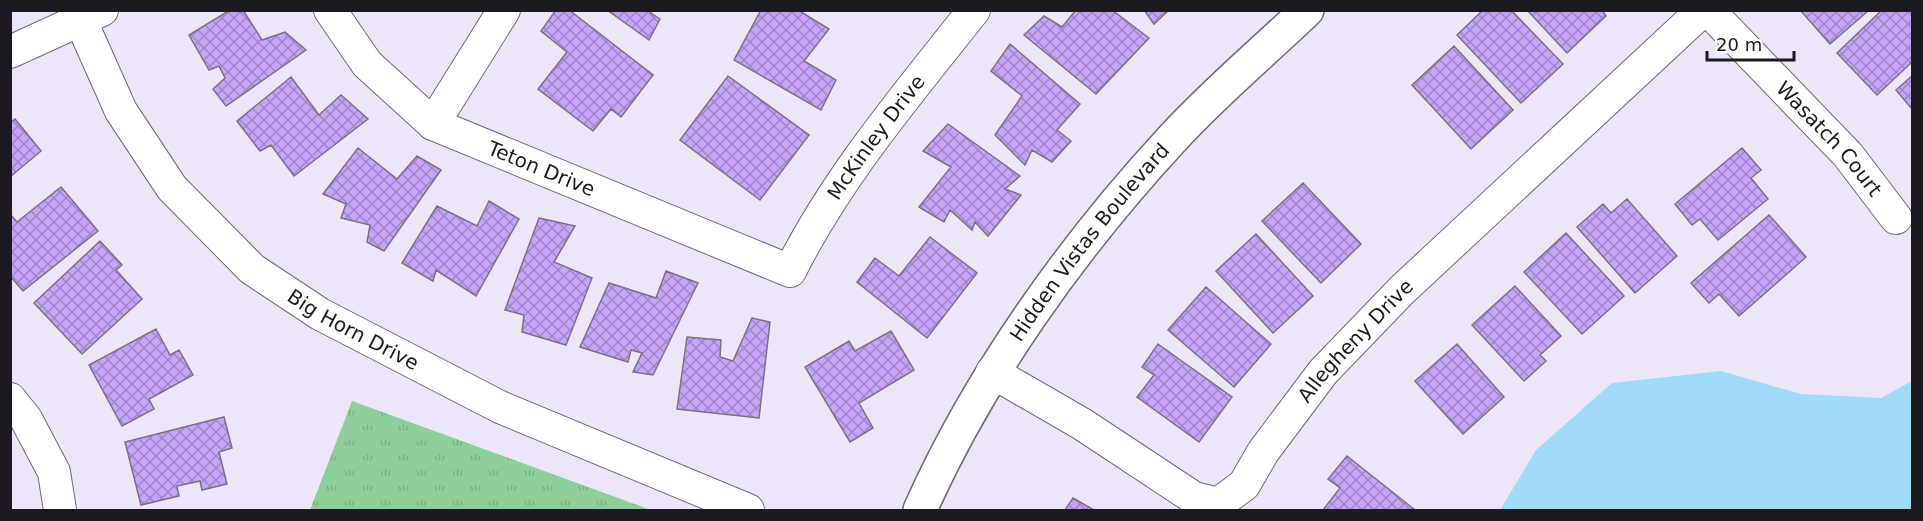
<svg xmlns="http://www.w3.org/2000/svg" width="1923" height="521" font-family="'DejaVu Sans',sans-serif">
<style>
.grass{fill:url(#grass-tufts)}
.water{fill:#a0dcf8}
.building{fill:url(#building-cross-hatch);stroke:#787283;stroke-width:1.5}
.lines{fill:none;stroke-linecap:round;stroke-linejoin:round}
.minor-casing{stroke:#706a7b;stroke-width:34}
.tertiary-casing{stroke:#706a7b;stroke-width:36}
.minor{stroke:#fff;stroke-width:32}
.tertiary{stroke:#fff;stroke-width:33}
.labels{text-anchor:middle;stroke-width:6;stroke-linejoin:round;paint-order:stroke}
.street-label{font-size:20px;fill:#1c1920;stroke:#fff}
</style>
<defs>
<pattern id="grass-tufts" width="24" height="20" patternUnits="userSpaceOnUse" patternTransform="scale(1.5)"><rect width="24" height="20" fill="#8fcf9b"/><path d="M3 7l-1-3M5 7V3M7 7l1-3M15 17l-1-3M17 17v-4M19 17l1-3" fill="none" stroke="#7bb185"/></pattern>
<pattern id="building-cross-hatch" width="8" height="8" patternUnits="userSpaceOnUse" patternTransform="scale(1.5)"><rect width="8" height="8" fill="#c6a4f7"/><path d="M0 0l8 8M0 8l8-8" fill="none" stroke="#a085c8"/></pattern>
</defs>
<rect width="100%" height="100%" fill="#ede6f9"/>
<path class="grass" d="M352,401L651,510H310Z"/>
<path class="water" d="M1721,371L1801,394L1881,398L1912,381V510H1500L1536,450L1612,383Z"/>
<path class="building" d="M230,10H243L262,40L285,32L306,50L226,106L213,89L225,78L219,66L209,70L189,35Z
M556,10H569L653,75L621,117L611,109L593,131L538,89L567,52L541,31Z
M607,10H652L651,13L660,19L649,40Z
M761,10H798L829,29L804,61L836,80L821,110L734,60Z
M1076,10H1112L1149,38L1096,94L1024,35L1044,16L1062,27Z
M1144,10H1169L1154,24Z
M1483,10H1511L1563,64L1521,103L1457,35Z
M1527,10H1602L1606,16L1567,53Z
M1800,10H1869L1830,44Z
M1882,10H1912V62L1877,95L1837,53Z
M1010,44L1080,104L1057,130L1071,141L1052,162L1032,150L1025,165L995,135L1022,96L991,71Z
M1454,46L1513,110L1471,149L1412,85Z
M728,76L809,135L760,200L680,140Z
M1912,76V109L1896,90Z
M291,77L319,115L341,95L368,119L294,176L271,145L260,151L237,121Z
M15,119L41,151L10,177V123Z
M948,124L1020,176L1005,189L1021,195L988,236L975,222L972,230L950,210L944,222L919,207L951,167L923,151Z
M358,148L397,179L417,156L441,170L384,251L367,242L370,225L341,218L346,204L323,194Z
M1742,148L1761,170L1751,178L1768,199L1718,240L1700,219L1692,225L1675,204Z
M1303,183L1361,244L1321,283L1262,221Z
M61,187L98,231L23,291L10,276V214L17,222Z
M1627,199L1677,256L1635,293L1577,227L1603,204L1611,213Z
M489,201L519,219L476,296L436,270L433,281L402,263L437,206L477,226Z
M1769,215L1806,257L1739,316L1719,294L1709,303L1691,283Z
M539,218L575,226L554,262L592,278L566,345L522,332L524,315L505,310Z
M1566,233L1624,296L1582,334L1524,272Z
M1256,234L1313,296L1273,333L1216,271Z
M930,237L977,273L927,338L857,282L875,258L899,276Z
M100,241L122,265L116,270L142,299L82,354L34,303Z
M666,271L698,283L653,375L633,372L642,353L631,350L628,362L580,347L609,283L656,298Z
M1515,286L1561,336L1540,355L1546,361L1524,381L1472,325Z
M1206,287L1271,344L1234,387L1168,330Z
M752,318L770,322L759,418L677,409L687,337L721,340L720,357L733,361Z
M156,329L170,355L179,350L193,375L149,399L154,409L122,426L89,365Z
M891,331L914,370L859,403L873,428L850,442L805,367L849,341L855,351Z
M1158,344L1232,397L1199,442L1137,397L1154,375L1142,367Z
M1457,344L1504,397L1463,434L1415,381Z
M224,417L232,448L219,452L227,484L202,490L200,481L177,486L179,496L141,505L125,442Z
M1347,456L1415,510H1323L1340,488L1328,479Z
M1073,498L1094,510H1065Z"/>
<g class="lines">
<g class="minor-casing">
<g id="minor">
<path id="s1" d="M76,10L121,111L172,188L252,269L320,314L500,407L748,510"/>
<path id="s2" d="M330,10L367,64L433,124L790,271C838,175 908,94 974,10"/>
<path id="s3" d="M1708,10L1848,155L1896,218"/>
<path d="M10,52L102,10"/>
<path d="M433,124L504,10"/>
<path id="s4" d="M992,372L1082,424L1194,498L1218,504L1244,485L1263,452L1323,372L1402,290L1703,10"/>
<path d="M10,399L26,419L54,472L60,510"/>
</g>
</g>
<g class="tertiary-casing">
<g id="tertiary">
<path id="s5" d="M920,510C979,377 1073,246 1172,139C1214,93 1262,53 1307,10"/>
</g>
</g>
<use href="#minor" class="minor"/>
<use href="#tertiary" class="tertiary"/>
</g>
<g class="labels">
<g class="street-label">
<text dy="7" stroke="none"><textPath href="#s2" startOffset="700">McKinley Drive</textPath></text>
<text dy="7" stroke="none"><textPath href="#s3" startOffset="177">Wasatch Court</textPath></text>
<text dy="7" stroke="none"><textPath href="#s2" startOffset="272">Teton Drive</textPath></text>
<text dy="7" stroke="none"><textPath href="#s5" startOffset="318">Hidden Vistas Boulevard</textPath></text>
<text dy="7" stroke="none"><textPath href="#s1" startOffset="435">Big Horn Drive</textPath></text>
<text dy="7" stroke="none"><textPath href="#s4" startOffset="478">Allegheny Drive</textPath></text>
</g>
</g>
<rect width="1923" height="521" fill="none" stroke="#1c1920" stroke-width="24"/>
<path d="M1707 51v9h87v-9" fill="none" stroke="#1c1920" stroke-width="3"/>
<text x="1716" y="51" font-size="18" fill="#1c1920" stroke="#ffffff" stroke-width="4.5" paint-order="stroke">20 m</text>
</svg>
